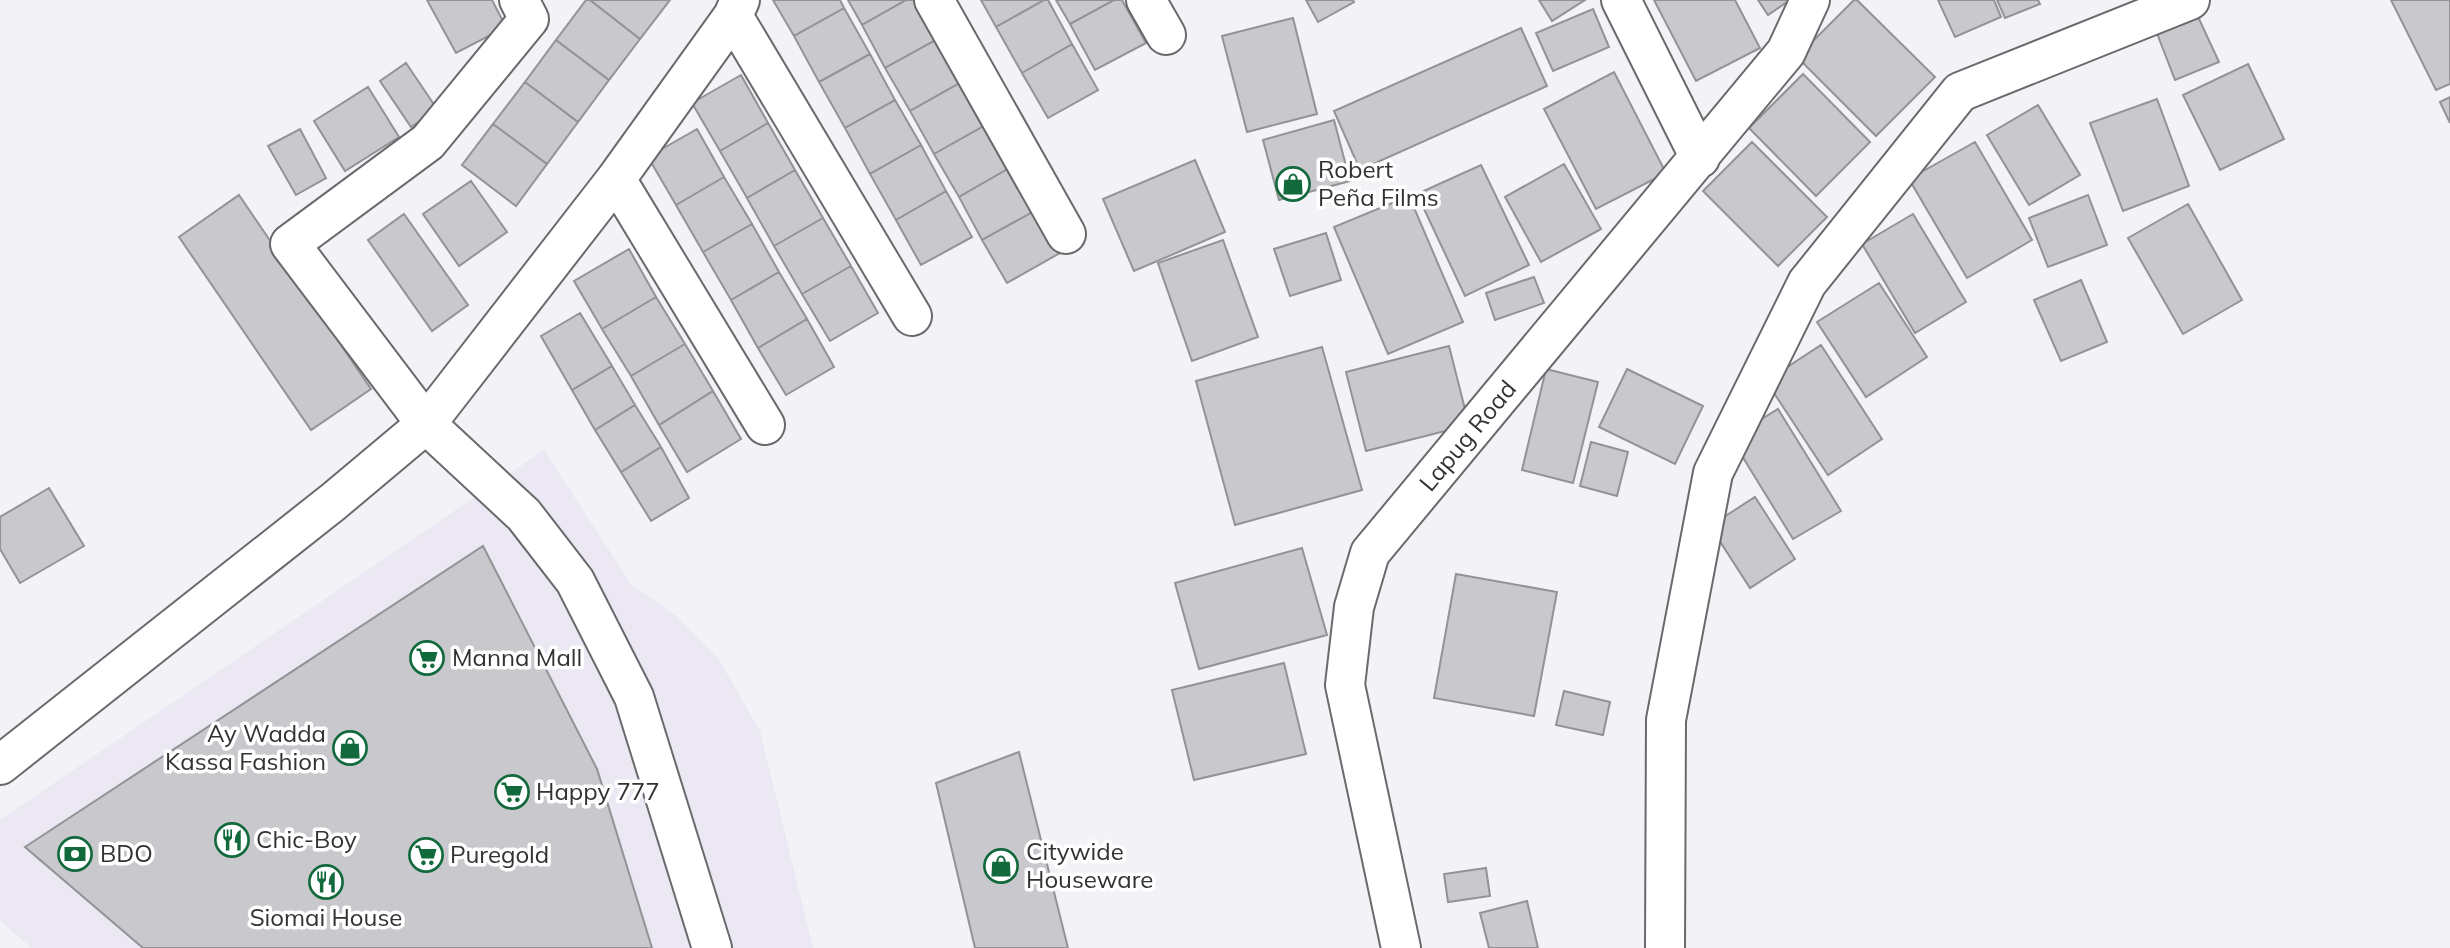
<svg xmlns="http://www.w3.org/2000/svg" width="2450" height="948" font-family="Mulish,sans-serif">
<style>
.built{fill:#ebe7f3}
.building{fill:#c9c8cc;stroke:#939296;stroke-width:2}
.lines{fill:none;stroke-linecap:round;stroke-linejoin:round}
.minor-casing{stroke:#6a696c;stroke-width:42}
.minor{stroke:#fff;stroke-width:38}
.labels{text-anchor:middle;stroke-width:7;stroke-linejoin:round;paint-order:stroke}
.poi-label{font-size:24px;fill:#323234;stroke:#fff;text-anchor:start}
.street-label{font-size:24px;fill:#323234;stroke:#fff}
</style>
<rect width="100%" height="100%" fill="#f3f2f6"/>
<path class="built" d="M544,450L631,584L675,615L718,658L760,731L813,948H32L0,921V820Z"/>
<path class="building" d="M427,0H492L506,27L456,53Z
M586,0H590L640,39L609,80L556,40Z
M590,0H670L640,39Z
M773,0H840L844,8L794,36Z
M848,0H906L862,25Z
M906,0H918L939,38L885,68L862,25Z
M981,0H1044L996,27Z
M1044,0H1048L1072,44L1022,73L996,27Z
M1056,0H1114L1070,24Z
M1114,0H1122L1146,43L1095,70L1070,24Z
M1306,0H1353L1354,2L1318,22Z
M1539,0H1585L1552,21Z
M1654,0H1735L1760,48L1696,81Z
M1758,0H1790L1768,15Z
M1854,0H1857L1935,77L1876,136L1797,57Z
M1938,0H1994L2001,17L1955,37Z
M1997,0H2038L2040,4L2005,18Z
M2391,0H2450V84L2436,90Z
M2193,6L2219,62L2175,80L2153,23Z
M844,8L870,54L819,82L794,36Z
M1593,9L1609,47L1553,71L1536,33Z
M1293,18L1317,114L1247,132L1222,36Z
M1521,28L1547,86L1360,170L1334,111Z
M939,38L963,81L910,111L885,68Z
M556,40L609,80L578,122L525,82Z
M1072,44L1098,90L1048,118L1022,73Z
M870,54L895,100L845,128L819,82Z
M406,63L437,109L411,127L380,81Z
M2248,64L2284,139L2220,170L2183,95Z
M1614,72L1666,173L1596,209L1544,109Z
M1803,74L1870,142L1816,196L1749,128Z
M741,75L768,123L720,151L692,103Z
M963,81L987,124L934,154L910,111Z
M525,82L578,122L547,164L493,124Z
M368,87L399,137L345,171L314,121Z
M2450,97V123L2440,102Z
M2157,99L2189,186L2123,211L2090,123Z
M895,100L921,145L870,174L845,128Z
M2038,105L2080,175L2029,205L1987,135Z
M1334,120L1350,181L1279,200L1263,140Z
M768,123L795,170L747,198L720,151Z
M493,124L547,164L516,206L462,165Z
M987,124L1011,167L959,197L934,154Z
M300,129L326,178L296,195L268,146Z
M697,129L724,177L676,205L648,157Z
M1752,142L1827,217L1778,266L1703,191Z
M1975,142L2032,240L1967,278L1909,179Z
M921,145L946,191L896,220L870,174Z
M1195,160L1225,232L1134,271L1103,199Z
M1564,164L1601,229L1541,262L1505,197Z
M1481,165L1529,265L1465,296L1417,194Z
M1011,167L1036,210L982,240L959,197Z
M795,170L823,218L774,246L747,198Z
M724,177L752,224L703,252L676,205Z
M471,181L507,232L459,266L423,214Z
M946,191L972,237L921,265L896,220Z
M239,195L371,389L311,430L179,237Z
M2088,195L2107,245L2048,267L2029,218Z
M1409,196L1463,322L1388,354L1334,227Z
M2188,204L2242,300L2183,334L2128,238Z
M1036,210L1060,253L1007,283L982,240Z
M404,214L468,305L432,331L368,240Z
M1913,214L1966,302L1915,333L1862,244Z
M823,218L851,266L802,294L774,246Z
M752,224L779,272L731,300L703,252Z
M1326,233L1341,280L1290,296L1274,249Z
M1223,240L1258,337L1192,361L1158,263Z
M629,249L656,297L602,329L574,281Z
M851,266L878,313L830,341L802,294Z
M779,272L807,319L758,348L731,300Z
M1534,277L1544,303L1495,320L1486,293Z
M2081,280L2107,342L2061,361L2034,300Z
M1879,283L1927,357L1866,397L1817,322Z
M656,297L685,344L631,376L602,329Z
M580,313L612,366L572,390L541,336Z
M807,319L834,367L786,395L758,348Z
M685,344L713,391L659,425L631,376Z
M1821,345L1882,439L1828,475L1766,381Z
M1449,346L1469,425L1366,451L1346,372Z
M1322,347L1362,490L1235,525L1196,381Z
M612,366L635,405L595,430L572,390Z
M1546,369L1598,382L1573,483L1522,470Z
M1627,369L1703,406L1675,464L1599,427Z
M713,391L741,439L687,472L659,425Z
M635,405L661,447L621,472L595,430Z
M1778,409L1841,511L1793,539L1731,438Z
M1591,442L1628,452L1617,496L1580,486Z
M661,447L689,498L651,521L621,472Z
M49,488L84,546L20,583L0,549V517Z
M1755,497L1795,559L1750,588L1710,526Z
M483,546L597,769L652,948H143L25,847Z
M1302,548L1327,635L1199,669L1175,583Z
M1456,574L1557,592L1534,716L1434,698Z
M1284,663L1306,754L1194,780L1172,690Z
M1564,691L1610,702L1603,735L1556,725Z
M1019,752L1068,948H975L936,783Z
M1486,868L1490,896L1448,902L1444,874Z
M1527,901L1538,948H1489L1480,913Z"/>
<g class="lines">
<g class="minor-casing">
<path id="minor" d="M519,0L529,19L428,142L290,244L426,424L524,515L575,581L634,697L712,948
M934,0L1066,234
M1146,0L1166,35
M1621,0L1700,158
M733,16L912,316
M616,179L765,425
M0,765L333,502L426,424L616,179L733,16L740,0
M1401,948L1345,685L1354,607L1370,553L1786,52L1810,0
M1665,948L1666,720L1713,473L1807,283L1960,92L2190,0"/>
</g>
<use href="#minor" class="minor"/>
</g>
<defs>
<g id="shop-ring" transform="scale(1.75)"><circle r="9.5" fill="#fff" stroke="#11693c" stroke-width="1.5"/><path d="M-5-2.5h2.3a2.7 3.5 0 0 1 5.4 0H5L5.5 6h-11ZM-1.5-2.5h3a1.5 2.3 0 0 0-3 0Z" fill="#11693c"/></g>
<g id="supermarket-ring" transform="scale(1.75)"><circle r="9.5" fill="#fff" stroke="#11693c" stroke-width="1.5"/><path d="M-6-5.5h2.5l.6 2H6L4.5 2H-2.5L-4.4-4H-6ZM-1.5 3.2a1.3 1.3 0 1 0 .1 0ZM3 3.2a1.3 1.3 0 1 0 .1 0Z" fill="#11693c"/></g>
<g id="restaurant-ring" transform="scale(1.75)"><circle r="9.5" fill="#fff" stroke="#11693c" stroke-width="1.5"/><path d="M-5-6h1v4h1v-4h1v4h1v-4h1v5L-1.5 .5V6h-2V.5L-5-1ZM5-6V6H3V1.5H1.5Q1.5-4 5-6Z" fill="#11693c"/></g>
<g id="bank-ring" transform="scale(1.75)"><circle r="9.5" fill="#fff" stroke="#11693c" stroke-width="1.5"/><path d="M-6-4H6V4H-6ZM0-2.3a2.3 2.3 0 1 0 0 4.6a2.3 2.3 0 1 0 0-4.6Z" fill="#11693c"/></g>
</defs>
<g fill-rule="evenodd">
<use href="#shop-ring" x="1293" y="184"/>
<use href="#supermarket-ring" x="427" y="658"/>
<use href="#shop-ring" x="350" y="748"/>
<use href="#supermarket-ring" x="512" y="792"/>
<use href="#restaurant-ring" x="232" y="840"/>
<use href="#bank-ring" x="75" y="854"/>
<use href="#supermarket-ring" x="426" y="855"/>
<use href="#shop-ring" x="1001" y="866"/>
<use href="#restaurant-ring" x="326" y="882"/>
</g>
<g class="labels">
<g class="poi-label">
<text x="1318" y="178">Robert<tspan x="1318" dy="28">Peña Films</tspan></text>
<text x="452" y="666">Manna Mall</text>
<text x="326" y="742" text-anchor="end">Ay Wadda<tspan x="326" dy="28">Kassa Fashion</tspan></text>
<text x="536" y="800">Happy 777</text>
<text x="256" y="848">Chic-Boy</text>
<text x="1026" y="860">Citywide<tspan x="1026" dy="28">Houseware</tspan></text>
<text x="100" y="862">BDO</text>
<text x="450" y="863">Puregold</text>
<text x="326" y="926" text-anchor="middle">Siomai House</text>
</g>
<g class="street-label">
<text transform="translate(1468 436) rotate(-50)" y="8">Lapug Road</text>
</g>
</g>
</svg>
